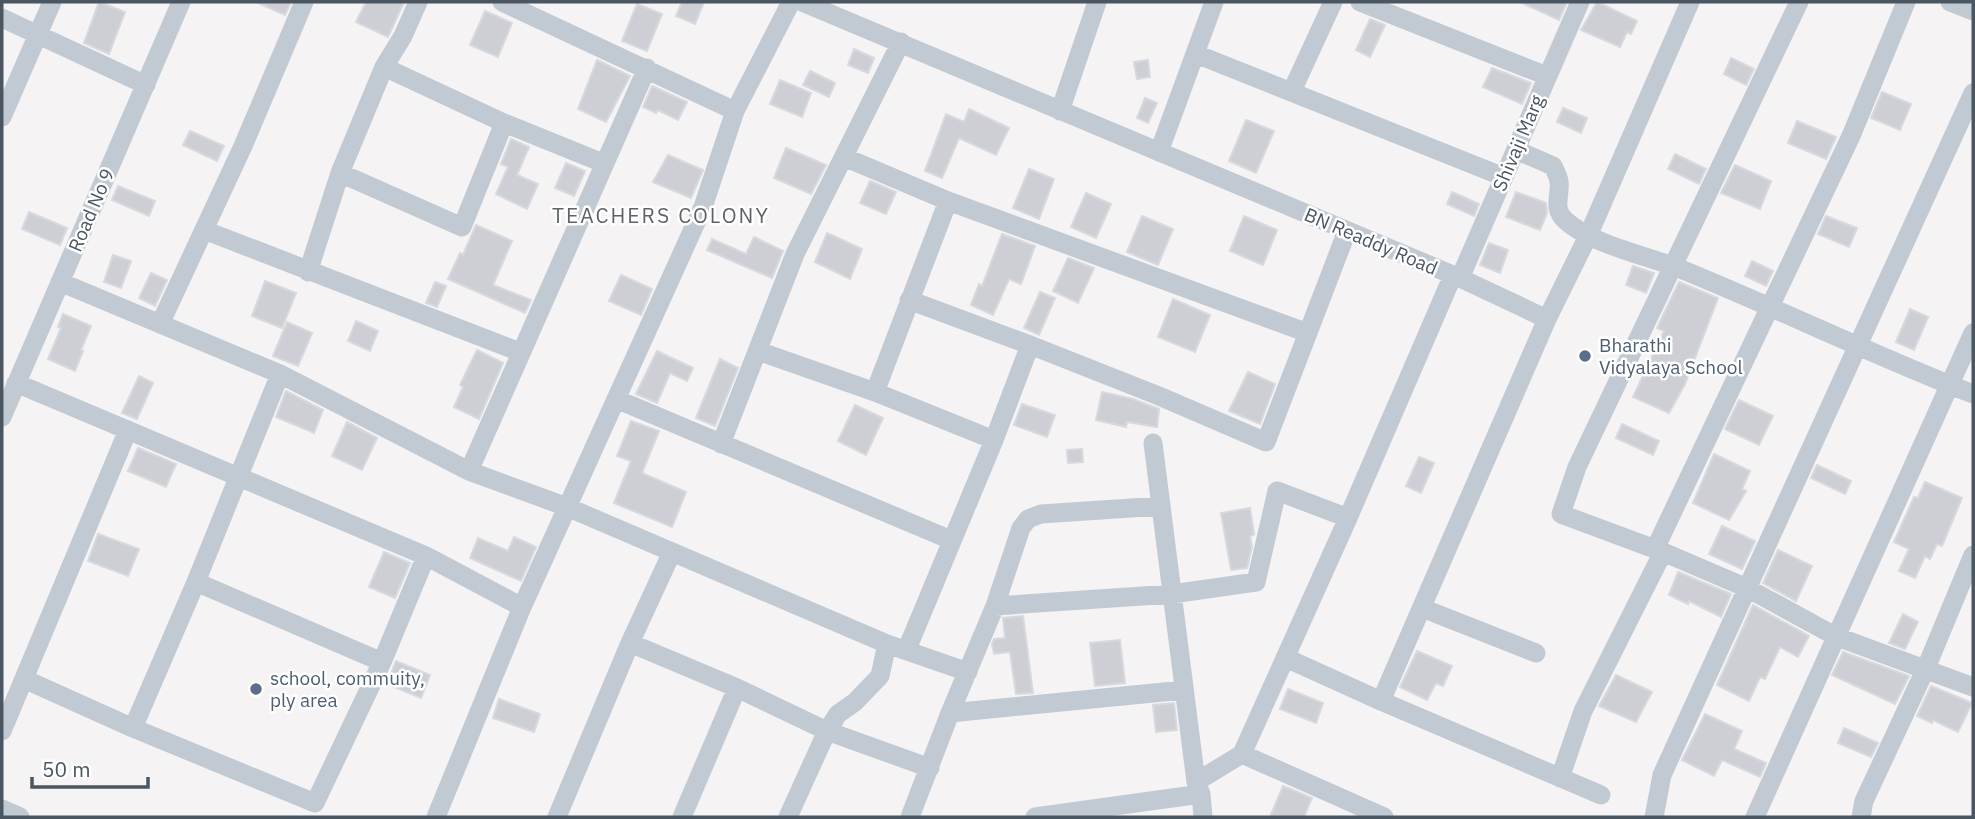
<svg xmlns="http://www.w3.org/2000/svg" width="1975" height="819" font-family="'IBM Plex Sans',sans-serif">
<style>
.building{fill:#cdcfd5;stroke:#d7d9de;stroke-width:2}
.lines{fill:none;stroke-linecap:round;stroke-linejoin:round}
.minor{stroke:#c1cad2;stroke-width:19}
.service-dot{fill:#5c6f8a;stroke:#fff;stroke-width:2.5}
.labels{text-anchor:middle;stroke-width:5;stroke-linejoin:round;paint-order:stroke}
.street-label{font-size:19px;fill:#4a5661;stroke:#fff}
.service-label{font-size:19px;fill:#4e5e75;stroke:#fff;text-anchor:start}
.neighbourhood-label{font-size:21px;letter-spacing:2px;fill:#5f6368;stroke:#fff}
</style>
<rect width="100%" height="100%" fill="#f5f3f3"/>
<path class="building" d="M99,2L125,12L109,54L84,43Z
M256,2H291L285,15Z
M366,2H404L388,37L356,22Z
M682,2H704L695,24L676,16Z
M1520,2H1567L1559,20Z
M1597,2L1637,21L1631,34L1627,32L1620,47L1581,30Z
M637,4L662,14L647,51L622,41Z
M485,11L512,23L498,57L470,45Z
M1370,19L1385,25L1370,57L1356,50Z
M854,49L874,58L868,73L848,65Z
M1731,58L1754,69L1746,85L1724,74Z
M597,60L630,76L606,122L578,109Z
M1148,60L1150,77L1137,79L1134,62Z
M1492,68L1531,83L1522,104L1483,87Z
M810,71L835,83L829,97L803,85Z
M780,80L811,93L802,117L770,104Z
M652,86L687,102L678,120L658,110L656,113L643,107Z
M1882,92L1911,104L1900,130L1871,118Z
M1145,98L1157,103L1148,123L1137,118Z
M1563,108L1587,118L1581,133L1557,122Z
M969,109L1009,128L996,155L959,138L942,178L925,171L946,114L964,122Z
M1246,120L1274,131L1256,173L1229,161Z
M1797,121L1836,137L1826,159L1788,143Z
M190,131L224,146L217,161L183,145Z
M511,139L529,147L517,175L538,184L527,209L496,194L508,167L501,164Z
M786,148L826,165L811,194L774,178Z
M1675,154L1706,169L1699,184L1668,169Z
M668,155L703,170L691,198L653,182Z
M566,163L585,171L574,196L555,188Z
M1735,165L1771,181L1760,209L1721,193Z
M1029,169L1054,179L1039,219L1013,208Z
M870,181L896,192L886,214L860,203Z
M118,186L155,201L149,216L112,200Z
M1452,192L1479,204L1474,216L1447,204Z
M1516,192L1546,203L1547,213L1540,230L1506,217Z
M1086,193L1111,204L1096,238L1071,227Z
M29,212L67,228L60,245L22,229Z
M1142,216L1173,229L1158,265L1127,252Z
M1244,216L1277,230L1263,265L1230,251Z
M1826,216L1857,228L1849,247L1818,234Z
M476,225L512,241L493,285L531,300L525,313L448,279L460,253L463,255Z
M827,233L862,249L850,279L815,262Z
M1002,234L1035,246L1021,284L1009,279L993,315L971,305L979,284L982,286Z
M754,237L783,251L772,278L707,250L712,239L746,254Z
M1489,243L1508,250L1500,273L1480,265Z
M113,255L131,261L121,288L104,282Z
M1068,258L1094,268L1078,303L1053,291Z
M1752,261L1773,271L1766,286L1745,276Z
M1633,266L1654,273L1646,293L1626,285Z
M151,273L167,280L155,306L139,298Z
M621,275L652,289L641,315L609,301Z
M265,281L296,293L282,328L252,316Z
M435,282L446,286L437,307L426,303Z
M1679,282L1718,298L1685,384L1669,413L1633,397L1664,331L1657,328Z
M1040,292L1055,298L1039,335L1024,328Z
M1173,299L1210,315L1195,352L1158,337Z
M1910,309L1928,317L1914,350L1896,342Z
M63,314L91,326L81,350L83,351L75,371L48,359L61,328L58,327Z
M356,321L378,331L370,351L348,341Z
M287,322L312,333L298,366L273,356Z
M477,350L503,363L479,419L454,407L463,387L460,385Z
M657,351L693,368L687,381L670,373L657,403L636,394Z
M720,359L738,368L715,426L696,418Z
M1248,372L1275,384L1260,424L1229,411Z
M139,376L153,383L137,419L122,413Z
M286,391L323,410L314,433L276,417Z
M1102,392L1133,399L1159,409L1157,427L1127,422L1126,427L1096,420Z
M1739,400L1773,416L1759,445L1725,429Z
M1022,404L1055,415L1047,437L1014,425Z
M855,405L883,418L866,455L838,441Z
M631,421L659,431L642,473L686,492L672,527L614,503L631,461L617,456Z
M347,422L377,438L362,470L332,456Z
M1622,424L1659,441L1653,455L1616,438Z
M138,448L176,464L166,487L128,471Z
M1082,449L1083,462L1068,463L1067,450Z
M1714,454L1750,471L1742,489L1746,491L1729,520L1693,503Z
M1419,457L1434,463L1421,493L1406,486Z
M1817,465L1851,481L1845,494L1811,478Z
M1925,482L1962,498L1942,546L1937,544L1930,559L1925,556L1915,578L1899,571L1909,549L1894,542L1914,497L1918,498Z
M1250,508L1254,534L1250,537L1252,547L1247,568L1231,570L1221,513Z
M1722,526L1755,541L1742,569L1709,554Z
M98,534L139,549L128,576L88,561Z
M514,537L536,547L521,581L470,558L478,538L508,551Z
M1778,550L1812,566L1796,601L1763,583Z
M384,552L410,563L395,598L369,587Z
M1678,572L1731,594L1721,617L1689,601L1688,604L1669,595Z
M1753,605L1809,636L1798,657L1780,647L1765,679L1760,677L1749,701L1717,685Z
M1903,614L1918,622L1905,649L1889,643Z
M1023,616L1033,693L1016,694L1010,652L994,654L992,644L994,639L1005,638L1003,618Z
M1120,640L1125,683L1095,686L1090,643Z
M1417,651L1452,666L1443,686L1436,683L1427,700L1400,687Z
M1843,652L1909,676L1895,704L1832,675Z
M396,661L430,675L421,698L387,684Z
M1616,675L1652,692L1636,722L1599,706Z
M1931,686L1972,703L1958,732L1933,720L1932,723L1917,716Z
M1288,689L1323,703L1316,723L1280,709Z
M499,699L540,714L534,732L493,718Z
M1174,703L1177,730L1156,732L1153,705Z
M1705,714L1742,731L1734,749L1766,763L1760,777L1722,760L1714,776L1682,760Z
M1844,728L1878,743L1871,757L1838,743Z
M1283,786L1312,798L1304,817H1270Z"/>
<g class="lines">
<path class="minor" d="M502,2L735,111
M802,2L1460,278L1580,2
M1360,2L1547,76
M1950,2L1973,11
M2,18L146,85
M1196,54L1504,177
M384,67L504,123L603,163
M1292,91L1333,2
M1060,111L1097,2
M2,117L52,2
M1516,150L1553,166C1555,170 1558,176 1559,181C1561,196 1552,208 1565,220C1592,245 1649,256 1683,270C1781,310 1875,356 1973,394
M1159,152L1214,2
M844,157L948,201L1308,333
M340,173L462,227L504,123
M204,230L520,352
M308,272L340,173L384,67L403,36L418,2
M1460,278L1547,319
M60,282L280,374L469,471L567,507L887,644L968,672
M909,300L1030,345L994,440
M161,322L243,146L304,2
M1030,345L1159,396L1266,442L1347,231
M758,351L875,392L994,440L907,649
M16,383L426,556L522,607
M875,392L948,201
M616,399L951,540
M2,417L181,2
M1153,443L1196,782L1201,794L1203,817
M721,444L795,254L901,42
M469,471L647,68
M1655,549L1851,136L1906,2
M1663,552L1561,514L1577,467L1799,2
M196,582L382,662
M995,606L1172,594L1256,582L1277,491L1348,518
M1422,608L1536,653
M630,643L737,688L827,731L930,768
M1286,658L1381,701L1547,319L1588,236L1690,2
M24,679L133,728L196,582L280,374
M1381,701L1601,795
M950,713L1184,690
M133,728L315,803L382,662L426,556
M2,731L128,430
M1242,754L1384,817
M1560,778L1583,711L1663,552L1747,588L1835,636L1973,687
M1196,782L1242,754L1348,518L1453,275
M2,809L20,817
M436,817L522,607L703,207L735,111L791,2
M557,817L630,643L672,552
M682,817L737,688
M788,817L827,731L838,714L855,702L880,676L887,644
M910,817L950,713L995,606L1021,528L1028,519L1041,514L1161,506
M1035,817L1201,794
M1654,817L1662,775L1973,93
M1755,817L1973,333
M1861,817L1864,801L1926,668L1973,555"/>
</g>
<g class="service-dot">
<circle cx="1585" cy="356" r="7"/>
<circle cx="256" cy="689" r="7"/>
</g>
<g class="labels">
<g class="street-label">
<text transform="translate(1518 143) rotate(-67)" y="7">Shivaji Marg</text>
<text transform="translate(91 210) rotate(-67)" y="7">Road No 9</text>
<text transform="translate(1371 241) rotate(23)" y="7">BN Readdy Road</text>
</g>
<g class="service-label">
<text x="1599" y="352">Bharathi<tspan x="1599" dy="22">Vidyalaya School</tspan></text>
<text x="270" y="685">school, commuity,<tspan x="270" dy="22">ply area</tspan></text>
</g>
<g class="neighbourhood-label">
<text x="661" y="223">TEACHERS COLONY</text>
</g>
</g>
<rect width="1975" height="819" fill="none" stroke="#4a5661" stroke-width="7"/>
<path d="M32 777v10h116v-10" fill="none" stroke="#4a5661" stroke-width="3.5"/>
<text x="42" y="777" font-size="21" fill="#4a5661" stroke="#ffffff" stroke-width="5" paint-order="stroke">50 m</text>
</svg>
